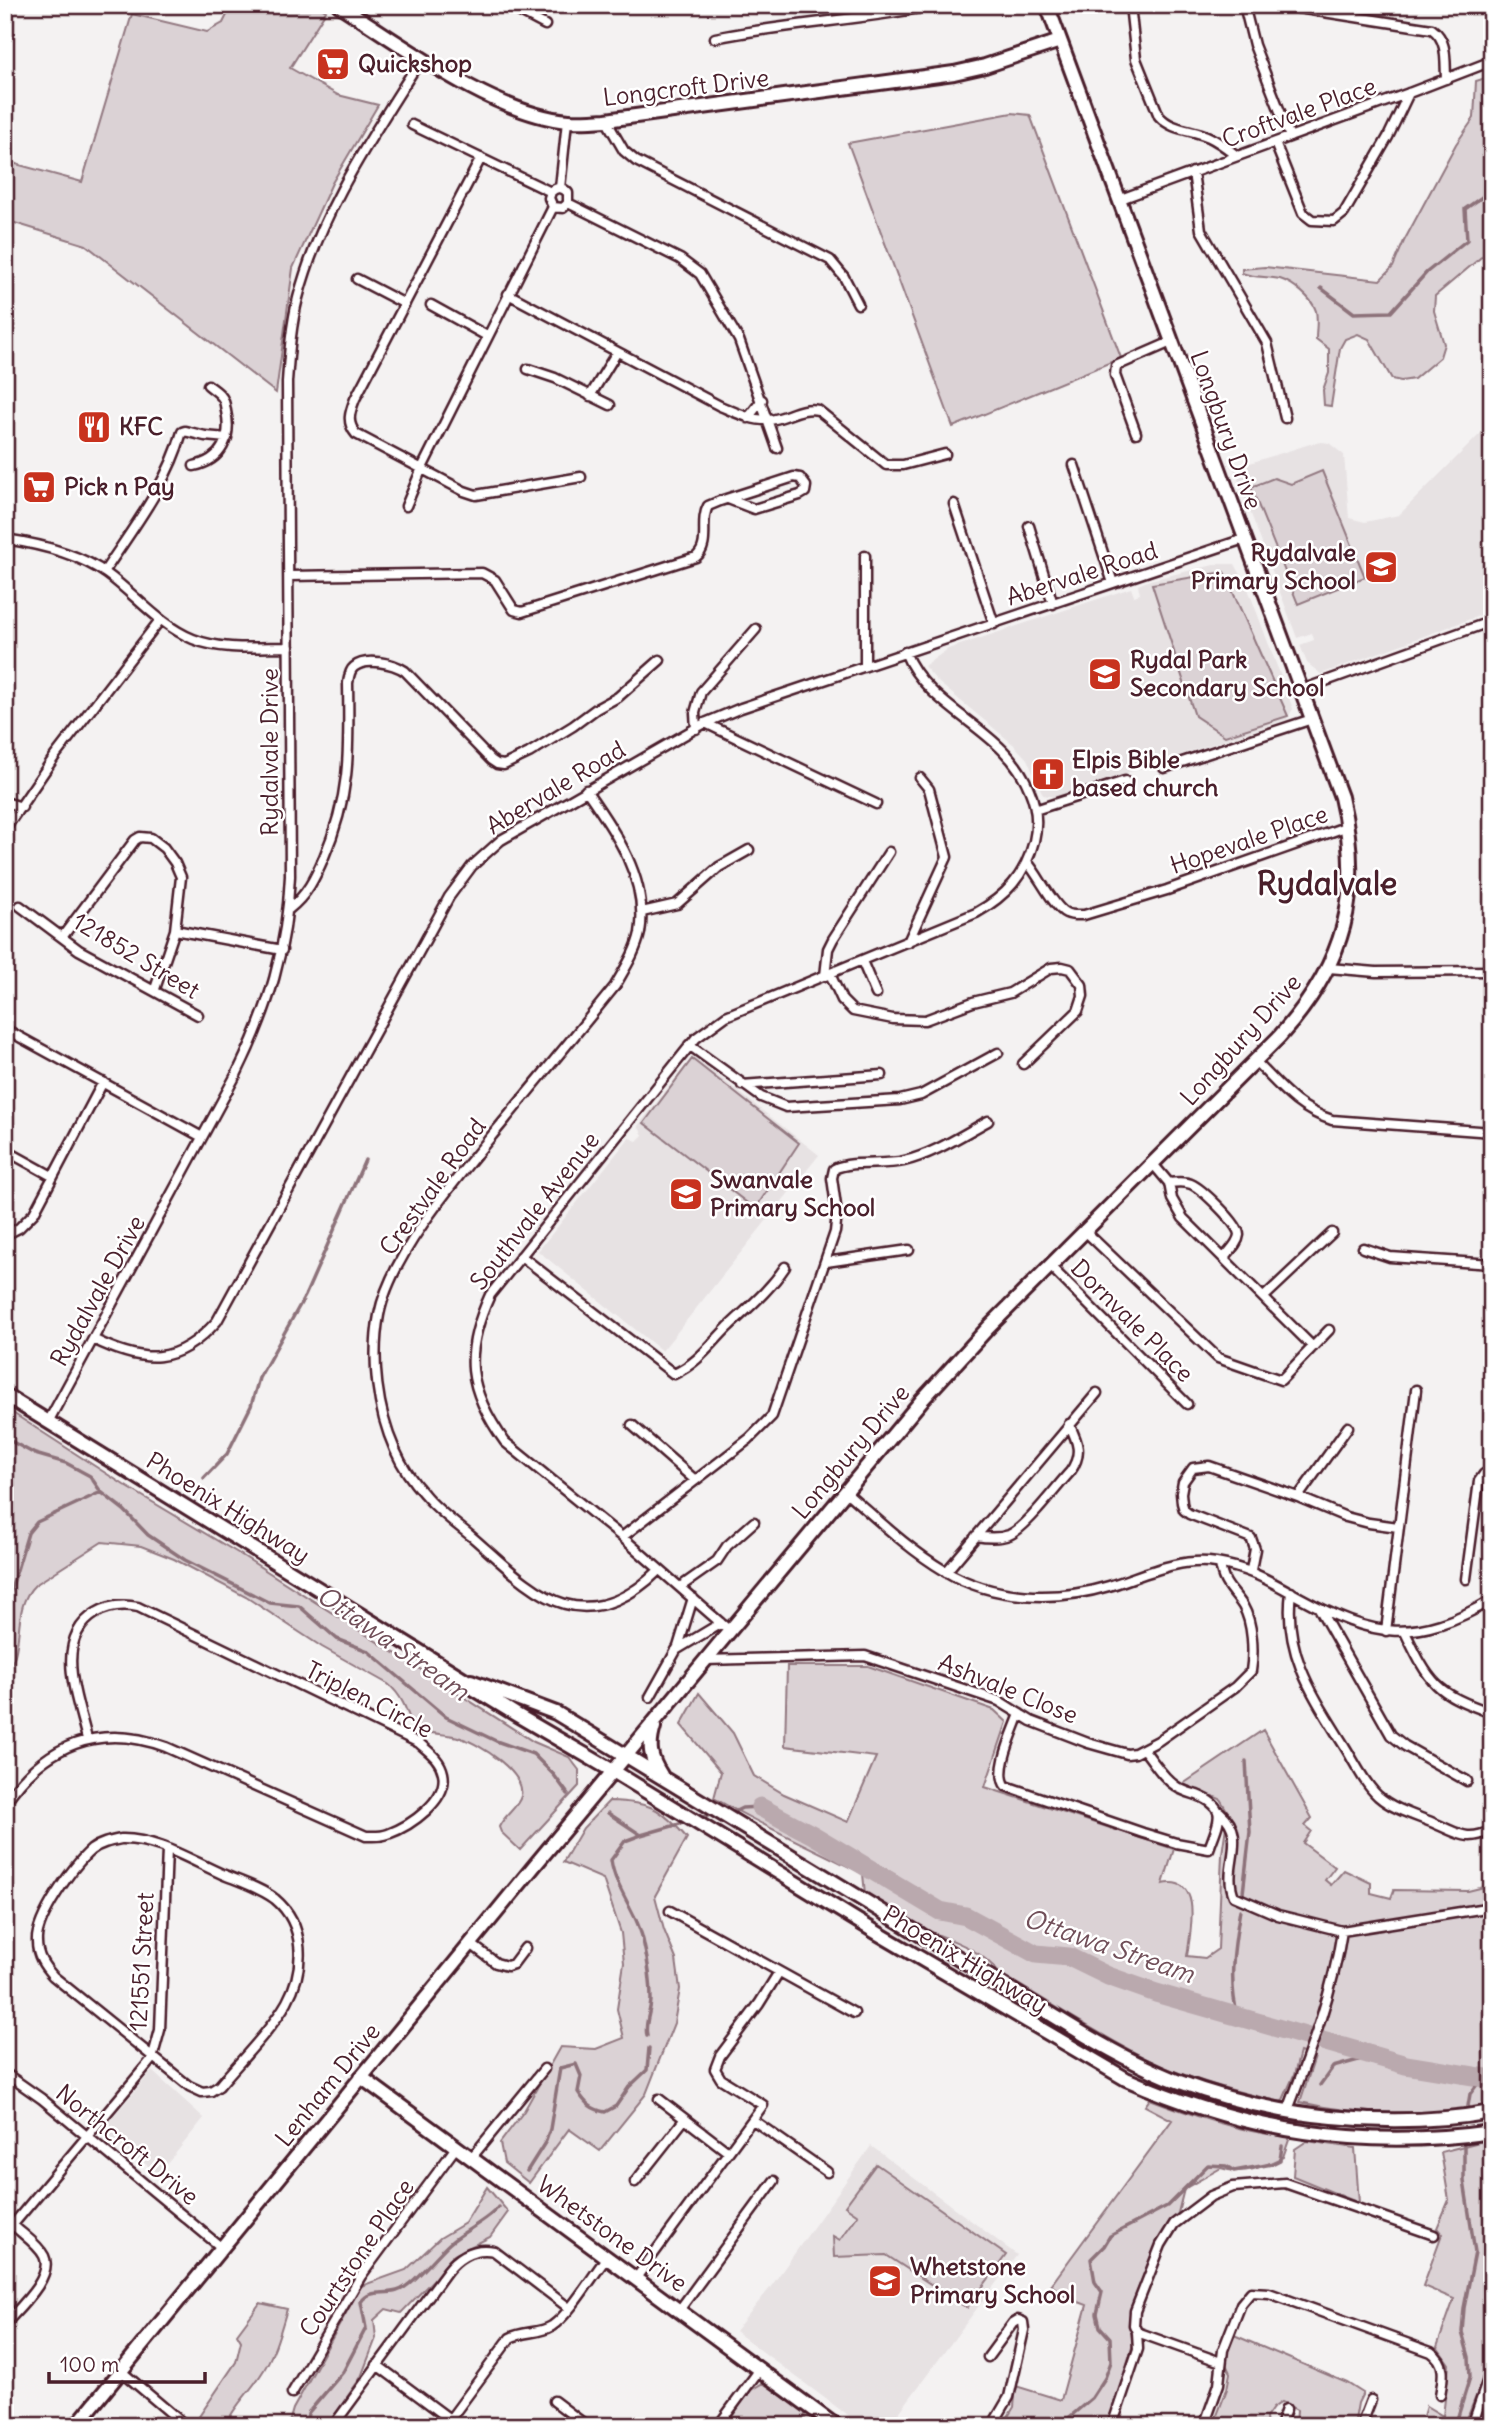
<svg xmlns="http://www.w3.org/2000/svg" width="1497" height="2431" font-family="Delius,sans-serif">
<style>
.built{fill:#e7e2e3}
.green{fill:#dbd2d5;stroke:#927880;stroke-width:2}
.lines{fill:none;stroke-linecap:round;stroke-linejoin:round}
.stream{stroke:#8d727a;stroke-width:3.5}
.river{stroke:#baa9ae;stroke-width:19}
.street-casing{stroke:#4a1f2b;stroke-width:13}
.secondary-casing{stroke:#4a1f2b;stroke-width:18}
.street{stroke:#fff;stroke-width:8}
.secondary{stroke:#fff;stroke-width:12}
.labels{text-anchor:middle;stroke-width:5;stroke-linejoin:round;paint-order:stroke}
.poi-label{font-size:24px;font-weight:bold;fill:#4a1f2b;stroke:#fff;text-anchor:start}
.street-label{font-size:24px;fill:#4a1f2b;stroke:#fff}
.water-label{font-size:26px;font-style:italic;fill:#714f59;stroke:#fff}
.district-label{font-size:32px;font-weight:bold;fill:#4a1f2b;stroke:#fff}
</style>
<rect width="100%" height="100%" fill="#f4f2f2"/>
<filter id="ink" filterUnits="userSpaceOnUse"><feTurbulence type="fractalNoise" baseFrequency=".0143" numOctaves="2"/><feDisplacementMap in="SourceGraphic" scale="14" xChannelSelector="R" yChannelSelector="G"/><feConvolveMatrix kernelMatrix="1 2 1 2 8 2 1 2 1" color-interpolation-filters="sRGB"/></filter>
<g filter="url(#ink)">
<path class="built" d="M1490,424L1492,611L1321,674L1307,663L1300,645L1314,640L1312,633L1297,638L1234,468L1310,444L1322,442L1329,443L1344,455L1349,518L1365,522L1399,515Z
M1218,564H1235L1247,586L1293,709L1287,719L1055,797L1043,795L1027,759L1013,744L938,682L924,666L948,649L1131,588L1134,596L1140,594L1138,585L1150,580Z
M693,1056L819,1155L662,1351L538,1251L629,1138L637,1141L643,1135L638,1126Z
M152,2071L204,2118L159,2174L101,2131Z
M871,2146L1017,2255L889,2426H862L735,2331L770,2288Z"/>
<path class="green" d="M232,5H316L326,11L290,68L338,95L378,105L332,183L293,268L276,393L86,245L5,220V161L82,182L132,14L207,32L223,23Z
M1492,76V248L1435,296L1434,311L1444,344L1440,357L1414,379L1401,381L1392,379L1369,339L1358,334L1345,339L1340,348L1331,406L1324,405L1323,390L1329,373V349L1316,339C1316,330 1318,320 1316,311C1312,298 1293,283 1280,279C1267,276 1254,278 1242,273V269L1265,267L1380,280L1393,267L1404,241L1456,144L1474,118L1476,81Z
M1012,113L1030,115L1121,358L953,427L848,143Z
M1322,471L1365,577L1298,604L1251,487L1274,478L1291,484Z
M1224,572L1288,716L1225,736L1195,716L1152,584Z
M692,1059L799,1143L755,1209L644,1123Z
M5,1408L124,1485L243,1556L534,1742L569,1757L579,1770V1786L520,1850L501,1832L499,1827C504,1815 518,1808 521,1796C526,1773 480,1744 461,1738C446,1733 427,1735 413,1728C407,1711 402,1695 388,1684L322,1647L246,1597L174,1559L141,1546L102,1542L35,1585C10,1609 27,1649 5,1674V1547C8,1536 12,1528 5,1519Z
M787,1666H868L994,1710L1007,1722L985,1787L1174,1849L1163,1884C1204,1875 1190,1934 1187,1956L1205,1958L1218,1949L1222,1854L1228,1812L1220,1799L1183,1784L1263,1730L1312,1818L1305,1826L1311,1831L1303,1843L1335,1867L1325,1880L1331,1885L1344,1870L1371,1883V1893L1391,1898L1394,1890L1468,1891L1492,1885V2104C1434,2117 1358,2116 1300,2102L1315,2057L1300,2052L1294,2075L1282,2102C1237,2092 1190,2080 1149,2060C1097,2034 1049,2002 999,1973C980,1949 954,1941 926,1930L924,1927L865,1894L863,1874C813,1848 762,1826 714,1798L721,1772L681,1725L699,1693L733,1733L754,1776L784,1794L848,1822L876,1757L785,1746Z
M609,1801C650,1802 660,1807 687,1838L655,1896L664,1930L676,1959L680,1989L674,2023L646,2094L600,2151L569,2129L529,2183L504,2163L500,2143L524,2111L560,2047L596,2049L624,2038L617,2009L624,1963L621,1933L603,1879L563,1862L583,1828Z
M1150,2099C1198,2117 1239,2132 1290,2137L1283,2157C1263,2167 1243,2176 1221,2168L1184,2189L1178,2213L1153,2251L1133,2302L1129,2319L1133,2344L1108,2426H1007L1004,2423L1014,2407L1016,2386L1061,2400L1087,2305L1068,2298L1051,2285L1172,2120L1145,2106Z
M1307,2141L1355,2148L1359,2203L1293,2176L1295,2149Z
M1483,2141L1492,2189V2357L1464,2426H1420L1426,2406L1443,2416L1449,2364L1437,2347L1454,2299L1423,2286L1442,2234L1437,2228L1449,2200L1441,2152Z
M876,2164L1006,2255L967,2308L886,2255L834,2257L833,2236L840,2240L858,2215L845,2206Z
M487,2187L508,2212L490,2237L452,2256L433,2280L401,2313L386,2309L374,2320L376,2338L361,2377L327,2426H288L293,2409L361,2286L406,2270L440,2238L465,2223Z
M260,2303L287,2309C280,2333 274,2356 260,2376C248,2394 234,2406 225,2426H200L196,2421L236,2362L241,2341L237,2334Z
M1234,2335L1347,2383L1363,2393L1358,2403L1354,2426H1296L1297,2410L1282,2402L1273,2408L1266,2418L1267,2426H1213L1227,2389L1230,2373L1225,2362L1226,2352Z
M763,2383L805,2412L804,2426H725L751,2390Z"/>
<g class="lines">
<path class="stream" d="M1321,288L1354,313L1391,312L1427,272L1467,240L1465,209L1492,190
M5,1438L35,1454L66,1463L90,1476L101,1492L124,1510L148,1535L185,1560L270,1603L299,1606L337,1639L368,1651L446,1717L496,1741L533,1754L554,1775L568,1794
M204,1478L227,1454L251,1406L259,1378L305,1296L365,1160
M5,1610L28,1533L37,1522L101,1492
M734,1812L742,1808L760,1807
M608,1813L641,1835L683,1823
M702,1817L708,1816
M641,1835L625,1841L611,1860C615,1890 639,1914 644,1945C648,1962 651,1981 651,1999C651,2012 644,2023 647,2036
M1243,1893L1250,1832L1246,1761
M1238,2017C1228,1982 1234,1946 1240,1910
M1320,2085L1333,2067L1373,2056
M1468,2106L1470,2094L1482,2078
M527,2171L546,2141L550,2129L560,2068L576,2064L581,2076L578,2092C586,2104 591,2109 605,2112L616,2106L629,2087L647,2070L649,2048
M306,2426L308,2413L343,2372L366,2328L361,2302C369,2289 384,2295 397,2291C412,2287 437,2254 450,2243C463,2231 489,2220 498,2207
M1059,2426L1092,2398L1105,2378L1111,2362L1110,2338L1100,2327L1097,2314L1102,2292L1095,2282L1091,2259L1104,2246L1110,2236L1167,2206L1208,2165L1226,2166L1234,2171L1272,2164L1280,2160L1282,2146
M1455,2426L1470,2377L1469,2357L1462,2332L1464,2308L1475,2252L1464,2181V2145"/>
<path class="river" d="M760,1807L813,1835L940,1911L966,1916L1036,1954L1069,1957L1108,1976L1156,1993L1406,2065L1492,2079"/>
<g class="street-casing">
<path id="street" d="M507,5L545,25
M1130,5L1136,59L1159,116C1172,131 1192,129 1209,137C1220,142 1228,149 1237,156
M1244,5L1254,45L1290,137
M1298,8L1432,29C1448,40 1445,61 1446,79
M715,38C788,23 864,20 937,5
M606,120L624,151L636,161L830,260L844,277L858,304
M412,125L551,192C557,186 563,187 568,193V203L563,208L553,207L549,198L551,192
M1275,143L1303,213L1312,220L1334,221L1344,213L1388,137L1409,93
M481,158L355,399C350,412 346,422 356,434L464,491L476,495L581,477
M1193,172L1201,230L1267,343L1285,418
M560,188L567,121
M1118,200L1409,93L1492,61
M568,203L680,259L700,274L739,340L777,448
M357,279L405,304
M508,294L720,406C735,412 752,421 769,420C785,419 801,406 818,410L886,465H903L945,454
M431,305L487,336
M528,369L555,378L610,405
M590,396L617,352
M748,418L762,400
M1136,433L1115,375L1116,366L1171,342
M1074,465L1113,583
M194,466C222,460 232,438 226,411C225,406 225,400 221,396C218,392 213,389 208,385
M954,504L994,624
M406,506L422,468L553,207
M1029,526L1053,604
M5,539C39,544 78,553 107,574C136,595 159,625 193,639C223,651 258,647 289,647
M865,556V666
M104,572C133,528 168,483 182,432L185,431L205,436L227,438
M289,576L482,573L495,580L514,610L522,612L696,557C711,545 699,522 708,506L720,501L794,477L800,478L806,486L805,492L800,495L754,509L728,499
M1301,690L1492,621
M705,723L876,804
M696,729L695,713L701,692L756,629
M1164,768L1312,719
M586,790C615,831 649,880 640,933C636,952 624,970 615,986C578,1032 541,1076 504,1121C463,1171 391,1252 379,1315C371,1359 377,1410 395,1450C402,1466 412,1481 424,1494C437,1510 455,1523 471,1536C497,1558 532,1595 565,1604C601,1614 634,1595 659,1570
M5,802L22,807
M1035,810L1125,781
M5,829L55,756L160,620
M1027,862C1038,874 1054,908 1066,913C1072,916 1078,915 1084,915L1167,890L1348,826
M20,906L79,950L198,1015
M289,909C307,895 315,878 324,857C351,794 349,750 348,683C349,678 349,671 354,667C366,657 393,663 405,671L491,760L497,764L504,765L529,753L573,726L596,709L618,697L660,660
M642,912L677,904L719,867L749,850
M175,930L282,950
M63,936L135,840L140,837L151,838L164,848L175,863L181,877L175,930L155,989
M908,942L947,857L929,789L920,778
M862,961L876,994
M1329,968L1376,972L1492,971
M830,974L842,1000L853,1011L893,1019L925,1020L973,1002L1010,993L1051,968L1062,967L1070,969L1082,985L1083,996L1078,1011L1023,1064
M825,976L828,949L833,939L889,852
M5,1029L202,1137
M689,1045L761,1097L786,1107L900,1100L921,1095L998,1053
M1255,1061C1281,1087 1296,1108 1332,1120L1492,1132
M742,1085L882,1075
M5,1150L52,1176
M1153,1164L1169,1183L1172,1199L1183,1218L1313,1347
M1169,1183C1176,1182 1184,1181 1191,1184C1201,1188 1239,1224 1239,1235C1238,1244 1229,1251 1224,1258
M1085,1231L1218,1358L1281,1380L1329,1330
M5,1235L19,1228L34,1213L103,1082
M1363,1248L1390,1257L1492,1264
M521,1256L674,1374C698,1363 710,1345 728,1327C749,1307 769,1291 785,1267
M826,1262L909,1250
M1050,1266L1187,1404
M1264,1297L1332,1233
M93,1339C144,1364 177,1366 217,1321L449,897L472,866L501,840L705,723L741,708L1244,539
M48,1422L237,1073C269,1008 287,949 290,876L287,382C289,354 291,325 298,298C321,209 374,134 422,57
M632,1425L695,1480
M846,1492C877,1519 908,1549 945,1571C993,1600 1056,1602 1109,1586C1144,1575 1179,1557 1216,1563C1249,1568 1270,1581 1299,1597C1374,1638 1415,1645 1492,1600
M1298,1497L1348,1427
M976,1536C987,1538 998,1539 1009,1535C1026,1528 1056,1487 1070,1472C1083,1454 1078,1442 1069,1424
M622,1537L749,1439L772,1416L835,1232L837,1213L832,1178L834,1169C853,1160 882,1166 904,1161C934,1154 962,1135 988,1121
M1251,1570L1255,1549L1251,1538L1189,1514L1184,1510L1182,1503L1181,1493L1183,1482L1193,1468L1209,1466L1298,1497L1346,1517L1369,1523L1398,1527
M946,1572L1097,1393
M1466,1579L1479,1481L1484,1474L1492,1471
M680,1587L717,1561L727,1546L754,1522
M1291,1592C1283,1654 1314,1697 1345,1747C1355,1763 1364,1783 1378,1796C1394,1810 1417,1816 1436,1824C1460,1834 1467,1842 1492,1830
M1319,1608L1391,1735L1405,1746L1467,1781
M730,1631L622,1537L505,1442C467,1389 463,1354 490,1295L696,1038L726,1016L976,913C1006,896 1025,876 1034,841C1038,824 1036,805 1029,789C1005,728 929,712 905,652
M1386,1631L1416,1390
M1405,1632C1430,1684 1435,1693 1492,1713
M676,1650L721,1623
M705,1660L865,1656L999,1701L1031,1721L1088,1743L1127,1754L1135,1753L1158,1741L1235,1687L1251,1671C1254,1652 1253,1623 1243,1606C1232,1589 1223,1586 1220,1564
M650,1697L678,1647L693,1598
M1020,1714C1014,1731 994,1772 1006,1786L1143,1833L1176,1843L1209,1849C1218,1822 1230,1808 1197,1795C1191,1793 1183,1791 1177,1787C1163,1778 1154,1762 1144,1750
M5,1803C44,1745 99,1722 166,1747L366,1836C373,1836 380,1837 388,1834C410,1826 449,1800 443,1773C440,1759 429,1752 419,1743L138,1607C123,1604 109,1605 96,1613C52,1639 78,1700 87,1739
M1220,1812C1250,1838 1221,1866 1234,1896L1278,1915L1342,1931
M121,1839C156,1838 190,1860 222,1874C239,1881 261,1888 275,1899C306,1925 305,1969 287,2002C271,2030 240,2061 219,2086L211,2091L202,2092L189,2086L53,1976C44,1966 37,1956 37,1942C35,1919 73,1866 91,1850C100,1843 111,1841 121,1839Z
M670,1911L854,2013
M471,1944L496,1963L507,1966L513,1964L525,1948
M5,2073L42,2099L222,2248
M659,2099L728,2152
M1288,2110C1310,2052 1333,1992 1342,1931L1492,1907
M753,2120L827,2172
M472,2157L544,2069
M635,2182L684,2120
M5,2234L152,2059L160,2030L167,1849
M636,2278L763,2105L721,2079L715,2069L720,2056L759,2004L779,1972
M680,2309L774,2181
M5,2324C19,2308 54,2277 44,2256C38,2244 22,2234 13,2225
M1137,2332L1221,2362
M988,2357L1013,2323L1018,2320L1023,2322L1024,2330L1009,2397L992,2426
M377,2365L459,2426
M121,2371L186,2426
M292,2393L361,2276L457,2146
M554,2401L587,2426
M333,2426L447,2271C459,2256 474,2247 494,2251L569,2308
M445,2426L510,2338C523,2331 539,2334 552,2326C570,2314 593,2275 607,2257
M718,2426L760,2369
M1112,2426L1138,2349L1137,2332L1134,2325L1135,2311L1161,2245L1174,2224L1211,2196L1233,2187L1285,2183L1434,2235
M1204,2426L1219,2384L1223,2350L1241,2304L1251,2292L1269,2293L1431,2352C1447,2363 1443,2378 1440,2395
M1280,2426L1286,2409
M1361,2426L1371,2400
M1472,2426L1490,2373"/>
</g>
<g class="secondary-casing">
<path id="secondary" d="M339,5C402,45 495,115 569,121C581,122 594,121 606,120L954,73L985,66L1060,41
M5,1395L464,1679L476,1690L517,1715L613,1771L879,1934L1126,2079C1246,2132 1362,2150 1492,2132
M471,1681L556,1713L1087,2036C1116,2053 1146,2069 1177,2081C1275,2118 1389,2130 1492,2112
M654,1727C648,1746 650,1758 661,1775
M361,2077L836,2426
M76,2426L535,1865L922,1400L988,1328L1279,1037C1345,964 1364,894 1341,797L1047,5"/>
</g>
<use href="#street" class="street"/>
<use href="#secondary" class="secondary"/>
</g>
</g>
<defs>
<g id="supermarket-square" transform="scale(1.75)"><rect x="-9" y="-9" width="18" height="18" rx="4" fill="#c8321e" stroke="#fff"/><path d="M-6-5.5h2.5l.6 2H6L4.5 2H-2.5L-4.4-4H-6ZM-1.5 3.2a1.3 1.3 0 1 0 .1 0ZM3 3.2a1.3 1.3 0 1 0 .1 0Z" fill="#fff"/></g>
<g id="restaurant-square" transform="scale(1.75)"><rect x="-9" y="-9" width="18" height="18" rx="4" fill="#c8321e" stroke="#fff"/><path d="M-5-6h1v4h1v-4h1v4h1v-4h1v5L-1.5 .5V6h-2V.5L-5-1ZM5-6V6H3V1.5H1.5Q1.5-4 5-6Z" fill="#fff"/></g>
<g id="school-square" transform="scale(1.75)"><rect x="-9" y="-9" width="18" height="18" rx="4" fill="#c8321e" stroke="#fff"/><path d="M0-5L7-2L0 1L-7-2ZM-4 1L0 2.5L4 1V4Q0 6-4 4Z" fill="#fff"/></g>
<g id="church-square" transform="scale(1.75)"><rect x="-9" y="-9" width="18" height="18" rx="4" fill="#c8321e" stroke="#fff"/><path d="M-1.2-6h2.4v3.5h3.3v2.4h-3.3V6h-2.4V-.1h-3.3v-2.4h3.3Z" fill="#fff"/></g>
</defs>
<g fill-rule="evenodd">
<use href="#supermarket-square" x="333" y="64"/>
<use href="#restaurant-square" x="94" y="427"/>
<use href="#supermarket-square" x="39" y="487"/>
<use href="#school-square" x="1381" y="567"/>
<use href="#school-square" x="1105" y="674"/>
<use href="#church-square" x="1048" y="774"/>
<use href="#school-square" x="686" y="1194"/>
<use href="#school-square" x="885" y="2281"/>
</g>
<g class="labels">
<g class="poi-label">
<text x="358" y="72">Quickshop</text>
<text x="119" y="435">KFC</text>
<text x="64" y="495">Pick n Pay</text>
<text x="1356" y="561" text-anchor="end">Rydalvale<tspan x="1356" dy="28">Primary School</tspan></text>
<text x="1130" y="668">Rydal Park<tspan x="1130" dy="28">Secondary School</tspan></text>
<text x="1072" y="768">Elpis Bible<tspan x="1072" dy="28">based church</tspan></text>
<text x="710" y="1188">Swanvale<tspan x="710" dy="28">Primary School</tspan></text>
<text x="910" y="2275">Whetstone<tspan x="910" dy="28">Primary School</tspan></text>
</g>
<g class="street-label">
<text transform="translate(686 88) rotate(-7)" y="8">Longcroft Drive</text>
<text transform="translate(1299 113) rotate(-20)" y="8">Croftvale Place</text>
<text transform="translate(1226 430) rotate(70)" y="8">Longbury Drive</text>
<text transform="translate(1082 574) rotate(-18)" y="8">Abervale Road</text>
<text transform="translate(270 752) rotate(-90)" y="8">Rydalvale Drive</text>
<text transform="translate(556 788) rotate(-31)" y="8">Abervale Road</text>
<text transform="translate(1249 840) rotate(-19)" y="8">Hopevale Place</text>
<text transform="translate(136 956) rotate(31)" y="8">121852 Street</text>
<text transform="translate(1241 1040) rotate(-48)" y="8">Longbury Drive</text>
<text transform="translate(433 1187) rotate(-54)" y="8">Crestvale Road</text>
<text transform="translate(535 1211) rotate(-52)" y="8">Southvale Avenue</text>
<text transform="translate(98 1291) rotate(-61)" y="8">Rydalvale Drive</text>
<text transform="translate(1132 1321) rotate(45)" y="8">Dornvale Place</text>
<text transform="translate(851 1452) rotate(-50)" y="8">Longbury Drive</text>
<text transform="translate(228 1508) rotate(32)" y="8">Phoenix Highway</text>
<text transform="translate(1008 1689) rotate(22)" y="8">Ashvale Close</text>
<text transform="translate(369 1700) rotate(27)" y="8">Triplen Circle</text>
<text transform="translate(965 1960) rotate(31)" y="8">Phoenix Highway</text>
<text transform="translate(142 1962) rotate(-87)" y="8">121551 Street</text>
<text transform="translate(328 2085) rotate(-51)" y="8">Lenham Drive</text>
<text transform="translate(127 2145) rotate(39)" y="8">Northcroft Drive</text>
<text transform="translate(612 2234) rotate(36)" y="8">Whetstone Drive</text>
<text transform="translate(357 2258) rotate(-56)" y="8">Courtstone Place</text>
</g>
<g class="water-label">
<text transform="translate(393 1643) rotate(35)" y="9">Ottawa Stream</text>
<text transform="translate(1109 1946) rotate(19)" y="9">Ottawa Stream</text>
</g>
<g class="district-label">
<text x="1327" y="895">Rydalvale</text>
</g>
</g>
<rect width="1497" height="2431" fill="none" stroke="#fff" stroke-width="28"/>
<rect x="14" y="14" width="1469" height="2403" fill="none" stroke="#4a1f2b" stroke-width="2.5" filter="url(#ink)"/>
<path d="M49 2372v10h156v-10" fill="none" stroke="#4a1f2b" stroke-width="3.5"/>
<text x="60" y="2372" font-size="21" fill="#4a1f2b" stroke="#ffffff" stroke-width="5" paint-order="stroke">100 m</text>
</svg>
